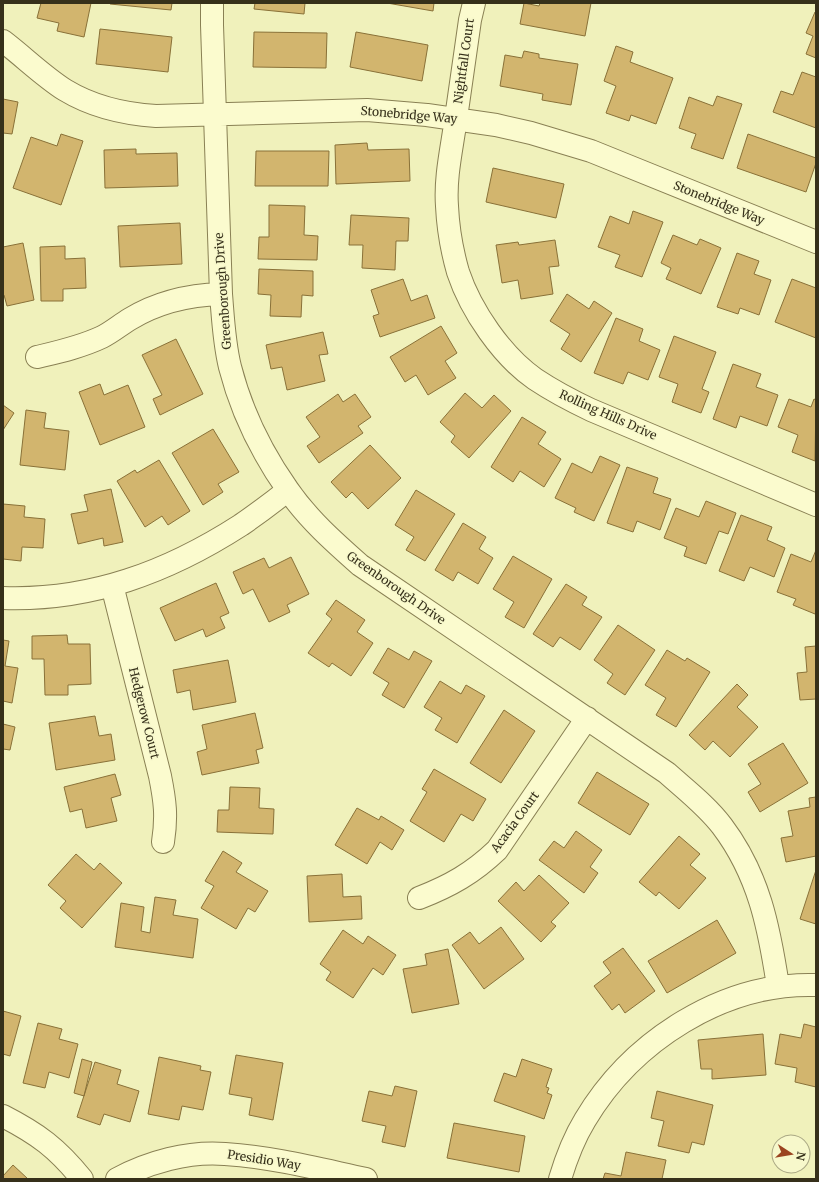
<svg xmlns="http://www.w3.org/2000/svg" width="819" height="1182" font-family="Merriweather,serif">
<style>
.building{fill:#d2b56e;stroke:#897138}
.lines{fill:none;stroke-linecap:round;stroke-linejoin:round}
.street-casing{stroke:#898054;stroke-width:24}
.street{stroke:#fbfbce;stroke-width:22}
.labels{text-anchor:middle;stroke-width:3;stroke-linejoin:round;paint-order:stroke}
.street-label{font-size:12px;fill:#36301a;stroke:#f7f8cb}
</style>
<rect width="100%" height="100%" fill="#f0f1bb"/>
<path class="building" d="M41,3H91L84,37L57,31L59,23L37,18Z
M110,3H172L171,10L110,4Z
M255,3H305L304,14L254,9Z
M387,3H434L433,11Z
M524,3L539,6L540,3H591L585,36L520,24Z
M815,12L816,13V58L806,54L813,36L806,33Z
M100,29L172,37L168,72L96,64Z
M254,32L327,33L326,68L253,67Z
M356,32L428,45L422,81L350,67Z
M616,46L633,52L630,62L673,78L656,124L631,115L629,121L606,113L616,86L604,81Z
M524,51L539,54V58L578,64L571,105L542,100L543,94L500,86L505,55L522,58Z
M802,72L816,77V128L773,112L781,91L793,95Z
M717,96L742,104L723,159L691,148L696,134L679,128L689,97L713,106Z
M3,99L18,102L12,134L3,133Z
M61,134L83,141L61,205L13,188L31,137L57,146Z
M748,134L816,158V163L806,192L737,168Z
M367,143L368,150L409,149L410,181L336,184L335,145Z
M136,149V154L177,153L178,186L105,188L104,150Z
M256,151H329L328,186H255Z
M493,168L564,184L556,218L486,202Z
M269,205L305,206L304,235L318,236L317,260L258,259L259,237H269Z
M633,211L663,222L642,277L615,267L620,255L598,247L610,216L629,224Z
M351,215L409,218L408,241H396L395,270L362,268L363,245H349Z
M180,223L182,264L120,267L118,226Z
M673,235L697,245L700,239L721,248L701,294L666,279L671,268L661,263Z
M555,240L559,266L549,267L553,294L521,299L518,280L502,283L496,245L518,242L519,245Z
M23,243L34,300L7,306L4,295L3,296V247Z
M65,246V259L85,258L86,288L63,289V301H41L40,247Z
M737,253L759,261L754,274L771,280L759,315L740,308L738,314L717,307Z
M259,269L313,271V296L302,295L301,317L270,316L271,295L258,294Z
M403,279L411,301L427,295L435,318L380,337L373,316L379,314L371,290Z
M792,279L816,288V338L775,322Z
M567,294L589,309L594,301L612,313L581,362L561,349L570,334L550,321Z
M616,318L643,329L639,341L660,350L648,380L628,372L623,384L594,373Z
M441,326L457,353L445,361L456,378L428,395L416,375L405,382L390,357Z
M323,332L328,354L319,355L325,381L287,390L282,367L271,369L266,345Z
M674,336L716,352L702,389L709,392L701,413L672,402L678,384L659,377Z
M176,339L203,394L160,415L153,399L162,395L142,355Z
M733,364L761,374L756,387L778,395L767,426L740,416L736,428L713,419Z
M100,384L104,395L128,385L145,427L100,445L79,392Z
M465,393L482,408L494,395L511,411L469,458L451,442L455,436L440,422Z
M338,394L343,402L355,394L371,417L358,426L363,433L319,463L307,446L320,437L306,417Z
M789,399L811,407L814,399L816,400L815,461L792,452L798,435L778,427Z
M3,405L14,413L3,430Z
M26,410L46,413L44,428L69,431L65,470L20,465Z
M522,417L546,432L538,444L561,459L544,487L520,471L513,482L491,467Z
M213,429L239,472L218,484L223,492L203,505L172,453Z
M370,445L401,478L368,509L352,492L346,498L331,482Z
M600,456L620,465L594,521L574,512L576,508L555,498L572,463L592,473Z
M159,460L190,511L168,525L162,516L145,527L117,481L135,470L137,473Z
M627,467L658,478L653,493L671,499L660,530L637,521L633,532L607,523Z
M111,489L123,542L104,546L103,538L78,544L71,514L88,511L84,495Z
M416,490L455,514L425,561L406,550L414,537L395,525Z
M706,501L736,513L728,534L719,531L706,564L684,556L687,547L664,538L676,508L699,517Z
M3,504L25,506L24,517L45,519L43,548L22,547L21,561L3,559Z
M741,515L772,527L767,540L785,548L774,577L750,567L744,581L719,571Z
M463,523L486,537L479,549L493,558L478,584L458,572L453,581L435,570Z
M816,550V612L815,614L793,605L796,599L777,592L791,554L811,562Z
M513,556L552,579L524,628L505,617L514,602L493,589Z
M291,557L309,594L287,605L290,612L269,622L253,589L243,594L233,572L264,558L269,568Z
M216,583L229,613L220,617L225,628L206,637L203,629L175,641L160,608Z
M566,584L587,597L582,605L602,617L580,650L560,637L553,647L533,634Z
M336,600L365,620L357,632L373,643L351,676L332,663L329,667L308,653L332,619L326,614Z
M618,625L655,650L625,695L607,683L613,674L594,660Z
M67,635L68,644H90L91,684L68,685V695H45L44,659H32V636Z
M3,640L9,641L5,666L18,668L12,703L3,701Z
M816,646V699L800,700L797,673L807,672L805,647Z
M388,648L409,660L414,651L432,661L404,708L382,695L389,683L373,673Z
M667,650L685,661L687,658L710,672L676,727L656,715L666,698L645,685Z
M228,660L236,702L193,710L190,690L177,693L173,670Z
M440,681L461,694L466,685L485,696L457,743L435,730L442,718L424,707Z
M737,684L748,695L737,707L758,727L730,757L713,741L705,750L689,735Z
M504,710L535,731L501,783L470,763Z
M255,713L263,748L256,750L259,763L202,775L197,752L207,749L202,725Z
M95,716L99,736L111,734L115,760L56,770L49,723Z
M3,724L15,727L10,750L3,749Z
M783,743L808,783L760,812L748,792L761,784L748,764Z
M434,769L486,799L473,821L461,814L444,842L410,821L427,792L422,789Z
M597,772L649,804L630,835L578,803Z
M115,774L121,795L111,798L117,821L86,828L82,809L70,812L64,787Z
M230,787L260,788L259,808L274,809L273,834L217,832L218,810H229Z
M816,797V856L786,862L781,838L793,836L788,811L810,807L809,798Z
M357,808L379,820L381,816L404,830L392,850L380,842L367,864L335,845Z
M576,831L602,850L590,867L598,873L584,893L539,860L554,841L564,848Z
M679,836L700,854L690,865L706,878L679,909L659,892L656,896L639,882Z
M223,851L242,863L236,872L268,891L255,912L248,908L236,929L201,908L214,886L205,881Z
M76,854L94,870L100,863L122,883L82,928L60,908L66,901L48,885Z
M816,870V924L800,919Z
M342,874L343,897L361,896L362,919L309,922L307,876Z
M539,875L569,903L551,922L556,926L541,942L498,901L516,882L524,891Z
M155,897L176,900L173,915L198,919L193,958L115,947L121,903L144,907L141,931L150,933Z
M717,920L736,953L667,993L648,961Z
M501,927L524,959L484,989L452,945L470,932L479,944Z
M343,930L363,944L368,936L396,955L383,975L373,968L353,998L326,980L331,972L320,964Z
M623,948L655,991L625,1013L619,1004L612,1010L594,986L611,973L603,962Z
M448,949L459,1004L412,1013L403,969L427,965L425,954Z
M3,1011L21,1016L10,1056L3,1054Z
M38,1023L62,1029L59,1039L78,1044L69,1078L49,1072L45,1088L23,1083Z
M804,1024L816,1027V1087L795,1082L797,1068L775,1064L780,1034L801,1038Z
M763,1034L766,1075L712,1079V1069H701L698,1040Z
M236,1055L283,1063L273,1120L249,1115L252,1098L229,1094Z
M159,1057L201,1066L200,1070L211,1072L203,1110L182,1106L179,1120L148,1114Z
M82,1059L92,1062L84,1096L74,1093Z
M522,1059L552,1069L546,1087L549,1088L547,1093L552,1095L544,1119L494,1101L504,1073L516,1077Z
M95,1062L121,1070L117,1084L139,1091L130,1122L104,1114L100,1125L77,1117Z
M395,1086L417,1091L405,1147L382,1142L386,1126L362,1121L369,1091L392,1096Z
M657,1091L713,1105L704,1145L692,1142L689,1153L658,1146L664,1121L651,1118Z
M454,1123L525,1136L519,1172L447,1158Z
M626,1152L666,1160L662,1179H603L605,1173L621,1176Z
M13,1165L28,1179H3V1176Z"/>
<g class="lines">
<g class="street-casing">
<path id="street" d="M212,3V25L221,294C223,318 224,343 230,367C241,410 262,453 288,490C308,519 334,542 360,565L667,773C686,790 707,806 722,826C759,875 769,927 778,986
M474,3L470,20C465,55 460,90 455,125C451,152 445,179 447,206C448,228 452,251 458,272C471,311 502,356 535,379C553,391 572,401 591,410L816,505
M3,41C24,57 43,76 65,90C93,107 124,114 156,116L367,110L427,115L496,125L531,133L591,151L816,242
M37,357C58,352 81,347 102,337C112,332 120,325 130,319C158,302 188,295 221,294
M112,585L160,776C165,801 167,816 163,842
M3,598C91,601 168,572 241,525C257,514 273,502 288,490
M419,898C450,886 473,873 497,850L587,718
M3,1116C38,1134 57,1148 82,1179
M117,1179C149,1162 188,1151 225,1154C273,1157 319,1169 366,1179
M560,1179C566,1159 574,1138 585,1120C632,1041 723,982 816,985"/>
</g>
<use href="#street" class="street"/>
</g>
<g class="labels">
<g class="street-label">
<text transform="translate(464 61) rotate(-82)" y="4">Nightfall Court</text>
<text transform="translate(409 115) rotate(5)" y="4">Stonebridge Way</text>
<text transform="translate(719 203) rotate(22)" y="4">Stonebridge Way</text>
<text transform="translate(223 291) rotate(-94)" y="4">Greenborough Drive</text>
<text transform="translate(608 415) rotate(24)" y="4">Rolling Hills Drive</text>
<text transform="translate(396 588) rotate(35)" y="4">Greenborough Drive</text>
<text transform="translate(144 713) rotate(76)" y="4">Hedgerow Court</text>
<text transform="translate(515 822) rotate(-54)" y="4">Acacia Court</text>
<text transform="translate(264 1160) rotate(9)" y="4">Presidio Way</text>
</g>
</g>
<rect width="819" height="1182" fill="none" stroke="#36301a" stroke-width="8"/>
<g transform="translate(791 1154) rotate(102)"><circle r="19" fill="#f7f8cb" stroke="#aaa884"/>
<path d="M0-3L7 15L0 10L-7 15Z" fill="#9b4420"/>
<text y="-6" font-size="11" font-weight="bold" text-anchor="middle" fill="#36301a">N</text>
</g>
</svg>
